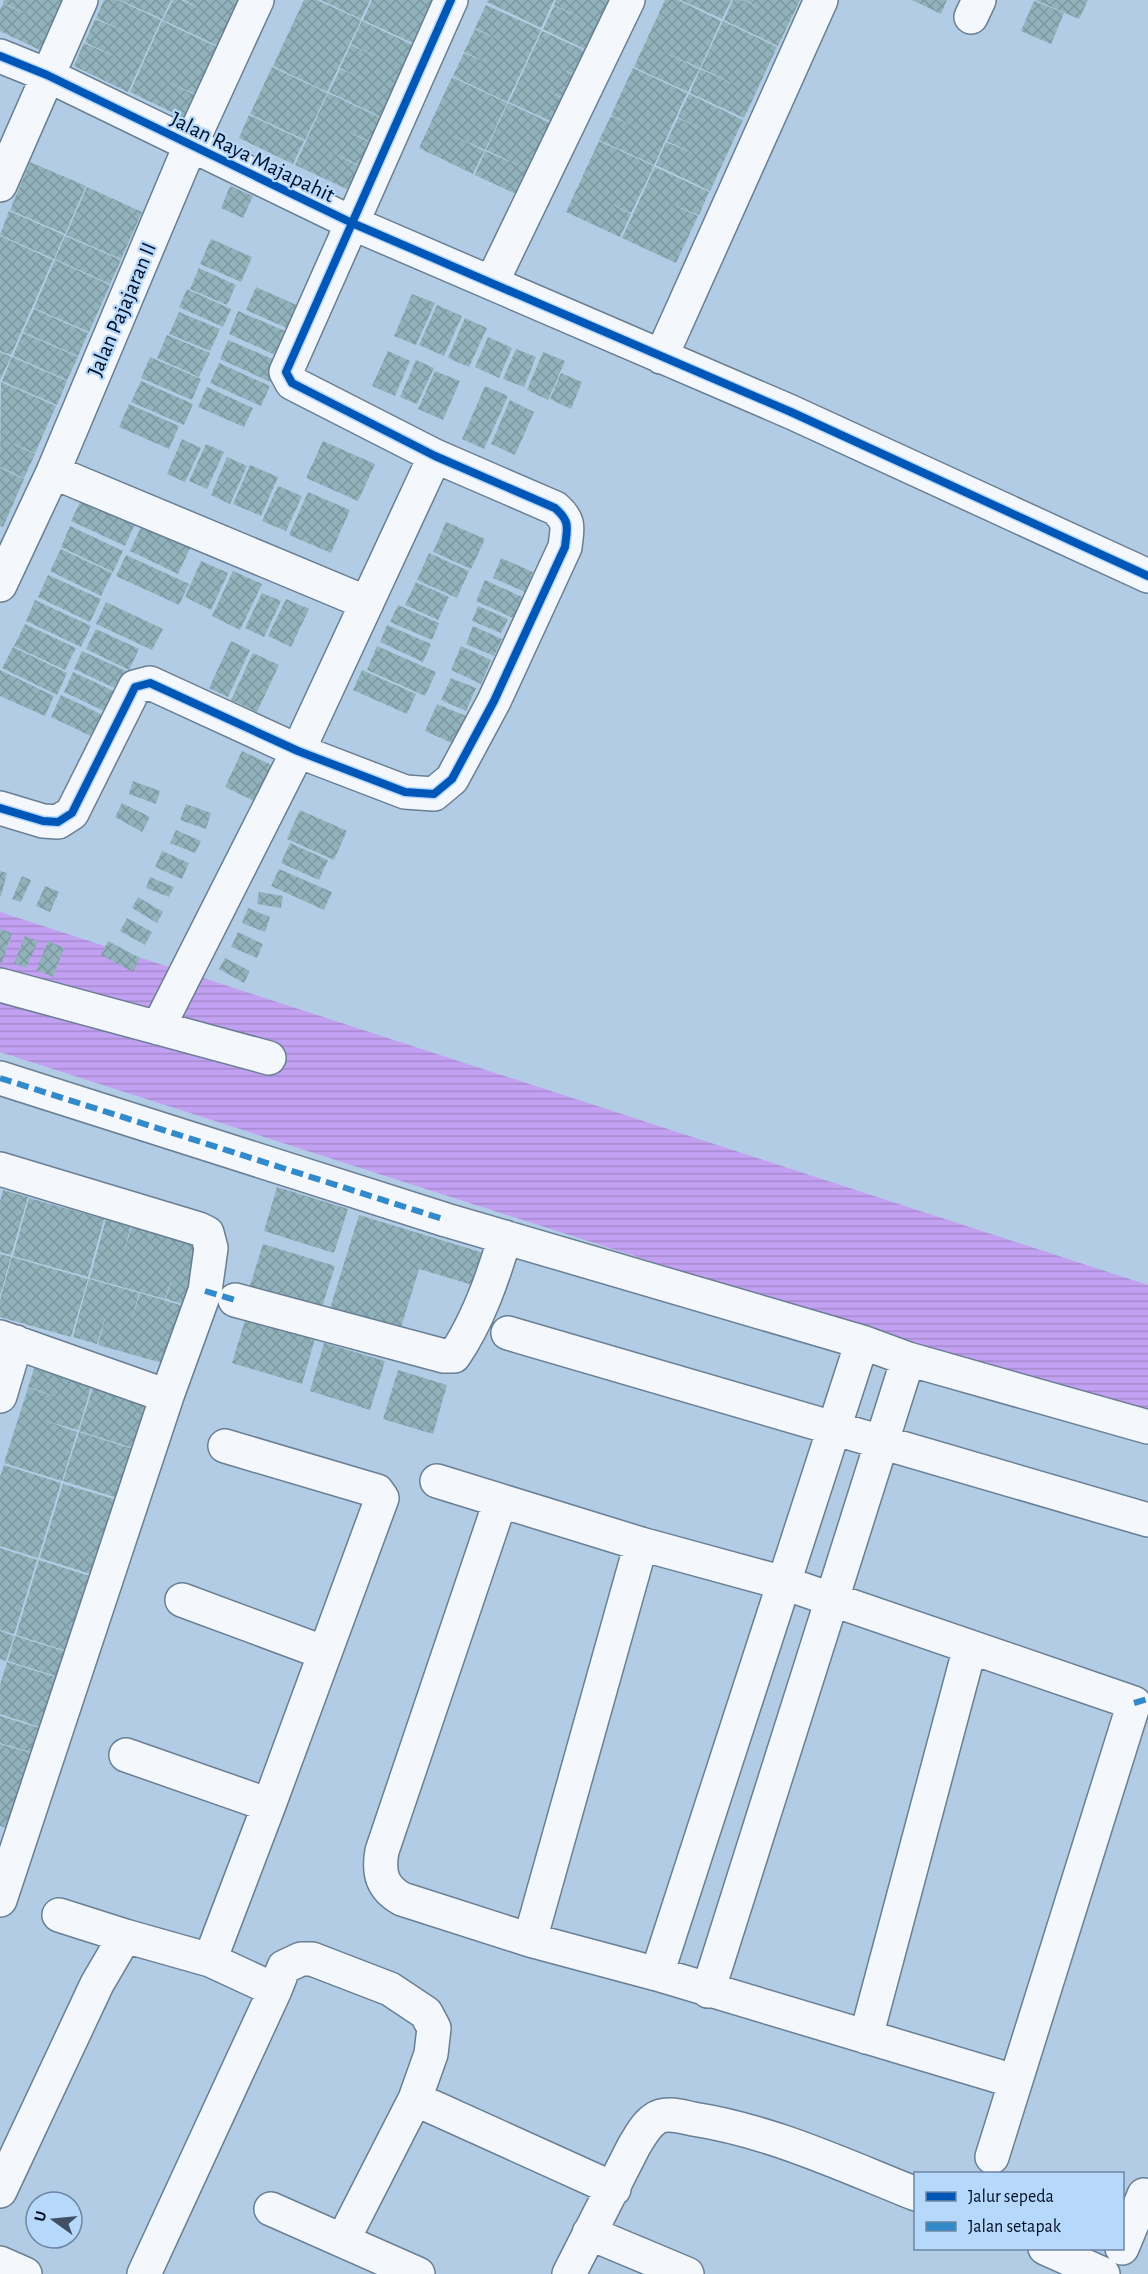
<svg xmlns="http://www.w3.org/2000/svg" width="1148" height="2274" font-family="'Alegreya Sans',sans-serif">
<style>
.water{fill:url(#water-rules)}
.building{fill:url(#building-cross-hatch)}
.lines{fill:none;stroke-linecap:round;stroke-linejoin:round}
.minor-casing{stroke:#687f94;stroke-width:36}
.minor{stroke:#f4f7fb;stroke-width:33}
.quiet{stroke:#328acb;stroke-width:6;stroke-dasharray:12 6;stroke-linecap:butt}
.cycleway-casing{stroke:#b6d8fb;stroke-width:11}
.cycleway{stroke:#0057b8;stroke-width:8}
.labels{text-anchor:middle;stroke-width:4.5;stroke-linejoin:round;paint-order:stroke}
.street-label{font-size:22px;fill:#000d21;stroke:#b6d8fb}
</style>
<defs>
<pattern id="water-rules" width="6" height="5" patternUnits="userSpaceOnUse" patternTransform="scale(1.5)"><rect width="6" height="5" fill="#c2a1f2"/><path d="M0 2.5h6" fill="none" stroke="#a589cf"/></pattern>
<pattern id="building-cross-hatch" width="8" height="8" patternUnits="userSpaceOnUse" patternTransform="scale(1.5)"><rect width="8" height="8" fill="#91b2bb"/><path d="M0 0l8 8M0 8l8-8" fill="none" stroke="#7b98a0"/></pattern>
</defs>
<rect width="100%" height="100%" fill="#b3cce5"/>
<path class="water" d="M0,912L1148,1285V1421L0,1052Z"/>
<path class="building" d="M4,0H71L46,53L0,31V9L3,4L32,16L3,3Z
M104,0H118L161,20L128,92L74,66L84,43L118,58L85,42L95,19L130,34L96,18Z
M120,0H171L162,19Z
M173,0H181L203,10L184,0H239L218,46L163,20Z
M304,0H317L361,20L327,92L273,66Z
M321,0H370L361,19Z
M372,0H438L417,45L363,20Z
M488,0H554L541,28L487,2Z
M556,0H623L597,55L543,29L554,6L583,19L554,5Z
M665,0H678L721,21L700,68L660,50L699,69L688,92L634,67Z
M681,0H731L722,19Z
M733,0H742L764,10L744,0H800L778,46L724,20Z
M912,0H947L941,14Z
M1035,0H1088L1079,19Z
M1034,1L1064,13L1051,44L1021,31Z
M486,5L541,30L507,102L453,76L464,53L493,65L464,52L475,29L504,42L475,28Z
M162,21L217,47L195,94L161,79L195,95L184,118L130,92Z
M362,21L417,47L383,118L329,92L340,69L369,82L340,68L351,45L380,59L351,44Z
M723,21L777,47L744,118L690,93L700,69L740,87L701,68Z
M542,31L596,56L586,79L556,67L585,80L574,103L546,90L574,105L563,127L509,102Z
M272,67L327,93L305,140L250,114Z
M633,68L687,93L654,165L599,140L611,116L640,129L611,115Z
M452,77L507,103L485,150L450,134L484,151L473,174L419,148Z
M328,93L383,119L372,142L337,127L372,143L361,166L327,150L360,167L349,190L295,165Z
M689,94L743,120L710,191L656,165L666,142L696,155L667,141L678,118L707,132L678,117Z
M508,103L563,129L529,200L475,175L485,151L525,168L486,150Z
M249,115L304,141L293,164L239,138Z
M599,141L654,166L631,213L602,200L631,214L620,237L566,212Z
M30,162L86,186L65,234L10,210Z
M655,167L709,192L699,215L669,203L698,216L676,263L622,238Z
M230,186L253,196L243,218L221,208Z
M87,187L142,212L121,259L66,235Z
M9,211L64,235L54,259L0,235Z
M0,236L53,260L11,355L0,351Z
M65,236L121,260L110,284L55,259Z
M211,239L252,257L241,282L200,264Z
M55,260L110,285L89,332L34,308Z
M199,268L236,285L227,305L190,289Z
M256,287L301,307L291,330L246,310Z
M187,289L231,309L223,327L179,307Z
M412,294L435,303L416,345L394,336Z
M437,305L462,316L444,356L419,345Z
M34,309L88,333L78,356L23,332Z
M238,311L292,334L282,358L229,334Z
M179,312L220,329L210,351L169,334Z
M465,318L487,328L469,367L448,358Z
M23,333L78,357L67,380L13,356Z
M167,335L210,353L199,377L157,358Z
M488,337L512,348L499,378L475,367Z
M228,340L282,363L273,383L220,359Z
M516,349L536,357L524,387L503,379Z
M388,351L410,361L395,396L372,386Z
M0,352L11,357L0,380Z
M543,352L565,361L548,400L527,390Z
M12,357L67,381L57,405L2,381Z
M150,357L201,379L192,400L141,378Z
M416,360L434,368L417,404L400,397Z
M219,363L270,386L261,406L210,383Z
M435,371L460,381L443,420L418,409Z
M561,373L582,382L571,409L550,399Z
M141,381L193,404L184,425L131,402Z
M1,382L56,406L35,453L6,441L35,454L24,478L0,467Z
M485,386L508,396L484,449L462,439Z
M207,387L253,408L244,427L198,407Z
M510,400L534,412L515,455L491,444Z
M129,404L179,426L169,449L119,427Z
M182,439L201,448L185,482L167,474Z
M323,441L375,464L358,501L306,478Z
M206,444L224,452L207,489L189,481Z
M227,457L247,466L230,504L211,495Z
M250,465L278,477L261,516L233,504Z
M0,468L24,479L3,527L0,526Z
M278,486L302,496L286,531L262,521Z
M86,490L139,515L125,546L71,521Z
M308,492L350,510L331,553L289,535Z
M144,520L193,542L178,574L130,551Z
M446,522L485,539L471,569L433,552Z
M70,526L123,551L113,572L61,547Z
M61,549L112,573L101,596L50,571Z
M429,553L469,571L457,598L417,580Z
M126,555L189,584L179,605L116,576Z
M501,558L533,572L525,592L493,578Z
M201,561L228,573L211,610L185,597Z
M233,571L262,584L240,630L212,616Z
M48,575L101,599L90,622L38,597Z
M485,580L533,602L524,623L476,601Z
M416,582L449,597L438,620L405,605Z
M262,593L281,601L264,637L245,628Z
M286,599L309,609L291,647L268,636Z
M35,600L91,626L81,647L26,621Z
M106,602L163,629L152,650L96,624Z
M398,605L439,623L432,640L390,622Z
M478,606L508,619L501,633L472,621Z
M25,624L76,648L65,670L14,646Z
M387,625L431,644L423,662L380,642Z
M473,626L502,639L494,656L466,644Z
M96,629L139,649L129,670L86,649Z
M231,641L250,650L228,697L209,688Z
M377,646L436,672L425,696L367,670Z
M461,646L491,660L481,684L451,670Z
M13,647L67,673L57,695L2,668Z
M82,651L126,671L117,689L74,669Z
M253,653L279,665L257,712L231,700Z
M0,670L54,696L45,716L0,696Z
M362,670L416,694L407,714L353,690Z
M73,672L118,693L108,713L64,692Z
M451,678L476,688L466,711L441,700Z
M61,695L105,716L95,738L51,717Z
M437,704L466,716L454,744L425,731Z
M242,751L278,768L260,804L225,787Z
M133,781L160,791L156,804L129,794Z
M122,803L150,817L142,832L115,817Z
M186,804L211,813L206,829L180,820Z
M300,810L347,831L334,860L287,839Z
M176,830L201,841L195,853L170,843Z
M290,843L328,860L319,880L281,863Z
M162,851L189,863L182,879L155,867Z
M279,869L332,892L324,910L271,886Z
M0,871L7,873L1,896H0Z
M22,876L31,880L21,902L12,899Z
M150,877L174,887L169,897L146,888Z
M45,886L59,892L50,912L36,906Z
M259,892L283,896L281,908L257,904Z
M138,897L163,912L157,923L132,908Z
M248,908L270,917L265,932L242,923Z
M127,918L152,932L145,945L120,931Z
M0,929L12,933L2,963L0,962Z
M238,932L263,944L257,958L231,947Z
M25,936L38,941L26,968L14,963Z
M48,941L64,948L53,977L36,970Z
M108,941L140,958L133,972L101,955Z
M225,958L250,971L244,983L219,969Z
M277,1187L348,1209L334,1253L264,1231Z
M3,1190L28,1197L11,1255L0,1252V1202Z
M29,1198L104,1219L88,1277L13,1256Z
M359,1215L497,1257L486,1289L419,1269L399,1334L329,1312Z
M106,1219L131,1226L122,1259L132,1226L207,1248L190,1306L166,1299L175,1267L165,1299L90,1278Z
M263,1244L335,1266L320,1314L248,1292Z
M0,1254L11,1257L1,1293H0Z
M12,1257L88,1279L71,1337L0,1317V1300Z
M89,1279L139,1293L130,1326L140,1293L190,1308L173,1366L98,1345L107,1312L97,1344L73,1337Z
M247,1314L316,1335L302,1384L232,1363Z
M324,1343L385,1361L370,1410L310,1391Z
M36,1363L93,1381L78,1430L46,1421L77,1432L62,1481L4,1463L28,1388L60,1398L28,1387Z
M398,1370L447,1385L433,1434L383,1419Z
M95,1381L152,1399L136,1449L79,1431Z
M79,1432L136,1450L121,1499L63,1481Z
M4,1465L61,1483L38,1558L0,1546V1477Z
M63,1484L120,1501L97,1576L40,1558Z
M0,1548L37,1560L14,1634L0,1630Z
M39,1560L96,1578L73,1653L16,1635Z
M0,1631L14,1636L6,1661L0,1659Z
M15,1636L73,1654L65,1679L8,1661Z
M7,1662L65,1680L49,1730L0,1714V1685Z
M0,1716L49,1731L41,1755L0,1743Z
M0,1744L41,1756L18,1832L0,1826Z"/>
<g class="lines">
<g class="minor-casing">
<path id="minor" d="M971,17L979,0
M0,56L47,75L352,223L791,412L1148,576
M0,185L81,0
M492,282L628,0
M661,357L821,0
M53,472L367,603
M0,585L53,472L190,146L257,0
M0,808L43,821L58,822L72,813L135,687L150,683L298,751L405,792L434,794L452,779L494,701L565,547C567,528 571,522 555,508L435,456L292,383L286,372L451,0
M0,985L269,1058
M158,1028L298,751L435,456
M0,1078L446,1220L862,1342L908,1359L1148,1427
M0,1169L199,1229L207,1233L211,1248L205,1291L167,1396L0,1900
M235,1300L444,1356H454C478,1321 493,1278 505,1237
M508,1333L1148,1520
M0,1337L167,1396
M0,1396L16,1342
M437,1481L641,1544L784,1583L1134,1703L992,2157
M500,1502L382,1851C378,1873 382,1888 402,1899L530,1940L657,1974L1014,2081
M182,1600L325,1653
M126,1755L269,1805
M59,1915L125,1936
M530,1940L641,1544
M210,1960L269,1805L382,1498L377,1491L225,1446
M657,1974L862,1342
M275,1990L284,1967L301,1959H312L390,1989L426,2013L434,2028L431,2054L415,2099L343,2240
M708,1991L908,1359
M866,2037L970,1647
M415,2099L614,2189
M0,2191L97,1984L125,1936L210,1960L275,1990L144,2274
M271,2209L418,2274
M589,2233L687,2274
M1045,2248L1103,2274
M1122,2248L1144,2195
M0,2263L25,2274
M569,2274L634,2146C641,2135 648,2120 661,2116C671,2113 683,2117 693,2119C771,2131 843,2165 916,2194"/>
</g>
<use href="#minor" class="minor"/>
<path class="quiet" d="M0,1078L446,1220
M205,1291L235,1300
M1134,1703L1148,1699"/>
<g class="cycleway-casing">
<path id="cycleway" d="M0,56L47,75L352,223L791,412L1148,576
M0,808L43,821L58,822L72,813L135,687L150,683L298,751L405,792L434,794L452,779L494,701L565,547C567,528 571,522 555,508L435,456L292,383L286,372L451,0"/>
</g>
<use href="#cycleway" class="cycleway"/>
</g>
<g class="labels">
<g class="street-label">
<text transform="translate(253 156) rotate(26)" y="8">Jalan Raya Majapahit</text>
<text transform="translate(121 309) rotate(-67)" y="8">Jalan Pajajaran II</text>
</g>
</g>
<rect x="914" y="2172" width="210" height="78" fill="#b6d8fb" stroke="#6d87a4" stroke-width="1.5"/>
<rect x="926" y="2192" width="30" height="9" fill="#0057b8" stroke="#6d87a4" stroke-width="1.5"/>
<text x="968" y="2202" font-size="18" fill="#000d21">Jalur sepeda</text>
<rect x="926" y="2222" width="30" height="9" fill="#328acb" stroke="#6d87a4" stroke-width="1.5"/>
<text x="968" y="2232" font-size="18" fill="#000d21">Jalan setapak</text>
<g transform="translate(54 2220) rotate(285)"><circle r="28" fill="#b6d8fb" stroke="#6d87a4" stroke-width="1.5"/>
<path d="M0-4.5L10 22L0 15L-10 22Z" fill="#3f5066"/>
<text y="-9" font-size="16" font-weight="bold" text-anchor="middle" fill="#000d21">U</text>
</g>
</svg>
